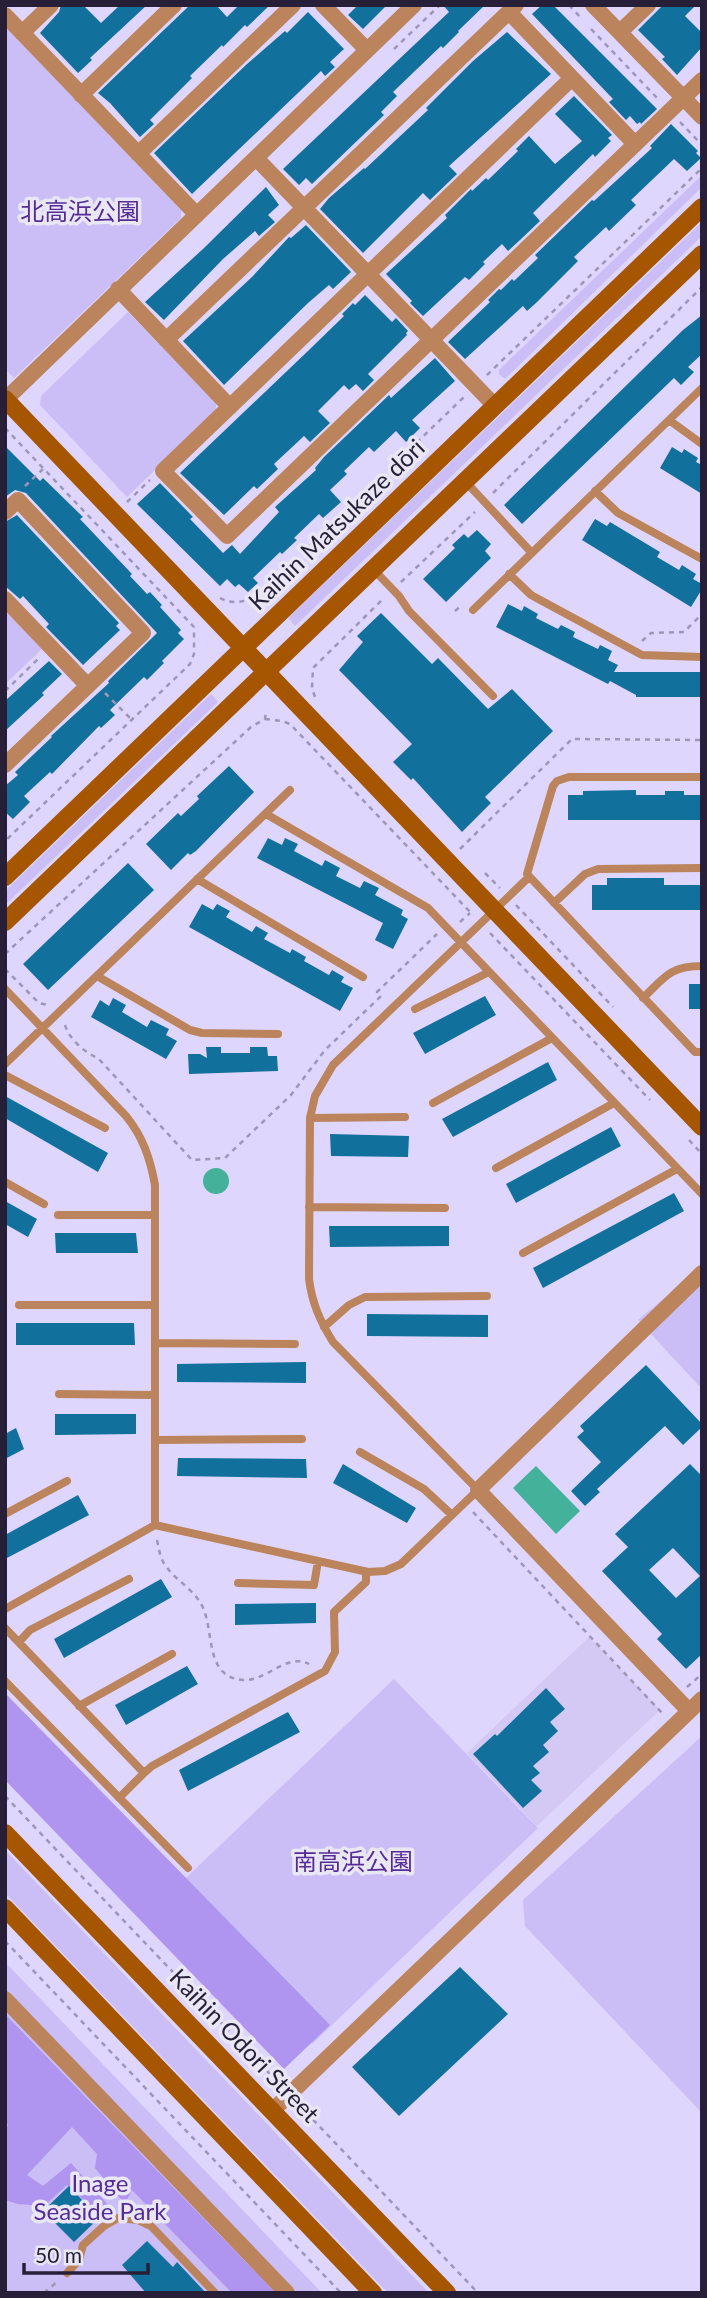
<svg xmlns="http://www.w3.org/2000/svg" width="707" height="2298" font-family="Lato,'Noto Sans JP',sans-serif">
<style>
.built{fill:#d4c9f4}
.green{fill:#cbbdf5}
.forest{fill:#af94f0}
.water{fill:#44b29b}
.building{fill:#12709d;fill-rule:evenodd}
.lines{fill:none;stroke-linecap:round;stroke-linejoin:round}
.path{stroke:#9e96b7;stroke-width:2.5;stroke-dasharray:5 5;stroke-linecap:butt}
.lane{stroke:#bb845c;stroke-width:8}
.street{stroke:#bb845c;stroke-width:16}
.secondary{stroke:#a65600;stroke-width:18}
.labels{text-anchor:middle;stroke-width:7;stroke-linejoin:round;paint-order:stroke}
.park-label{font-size:24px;fill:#552c96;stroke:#eae7f4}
.street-label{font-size:24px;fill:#261f37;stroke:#eae7f4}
</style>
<rect width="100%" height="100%" fill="#dfd6fd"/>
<path class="built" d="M589,1637L660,1710L537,1826L467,1753Z"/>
<path class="green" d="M5,26L181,210V218L14,378L5,369Z
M702,175V187L505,379L499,374V370Z
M702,222V236L295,626L288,618Z
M128,312L216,403V411L127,497L40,405L41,396Z
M5,611L42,649L5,684Z
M211,694L218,702L5,905V891Z
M702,1267V1389L638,1320Z
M394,1679L538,1828L312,2044L168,1895Z
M702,1736V2113L525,1926L523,1900Z
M5,1850L429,2293H388L5,1893Z
M5,1962L322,2293H5Z"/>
<path class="forest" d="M5,1693L330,2025L284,2069L5,1780Z
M5,2014L276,2293H232L132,2190L125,2204L95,2168L97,2154L72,2127L27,2175L43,2186L71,2163L116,2214L104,2218L67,2185L44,2206L18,2204L5,2200V2131L8,2125L5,2120Z"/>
<path class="water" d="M203 1181a13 13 0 1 1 26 0a13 13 0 1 1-26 0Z
M536,1466L580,1511L556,1534L513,1488Z"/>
<path class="building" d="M61,5H83L101,23L120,5H147L90,58L92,60L78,73L40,33L59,12Z
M190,5H216L227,17L239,5H270L247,27L245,25L223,47L222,45L190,76L192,78L150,120L154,124L140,137L110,103L98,93Z
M358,5H387L363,29L348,15Z
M443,5H485L458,31L459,32L443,48L441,46L393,92L397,96L381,112L384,115L312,184L306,178L299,185L283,169L449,12Z
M542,5H553L657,109L641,124L640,122L637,124L630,116L626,120L609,102L613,99L532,14Z
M663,5H696L685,16L702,33V47L677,75L662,59L665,57L638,30Z
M308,12L344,49L330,62L335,67L325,76L321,71L192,194L154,153L247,64L285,31L287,33Z
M507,32L551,74L449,166L457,174L430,200L423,193L363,253L320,209L329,198L364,168L365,169L428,110L426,108L473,61Z
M574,96L612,135L608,138L611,141L595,157L593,154L533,213L540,221L520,240L508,251L502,244L483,262L485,264L469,280L465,277L423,316L410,303L412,301L386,274L447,218L445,215L471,189L472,191L486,178L488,180L518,151L516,149L529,136L555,164L582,141L555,114Z
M671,124L698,151L696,153L701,158L687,171L674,159L631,200L636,205L609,231L606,227L574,257L578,261L536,303L527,311L523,306L465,359L448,342L490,302L488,300L499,289L501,290L512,279L514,281L538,258L535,255L592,200L594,201L652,148L650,146Z
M266,187L279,205L268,215L275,222L259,236L255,231L223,259L164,320L145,302L203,249Z
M306,225L351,272L333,289L329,285L308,303L224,385L183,341L252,277L289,237L291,238Z
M365,295L392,322L396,318L408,331L406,333L407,335L368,374L374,380L363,391L356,384L349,390L344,385L318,411L330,423L310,442L304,436L274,464L278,469L257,489L254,486L224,515L180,473L309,350L344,316L342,314L353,303L355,305Z
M702,315V354L688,367L694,372L681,385L674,378L522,524L504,505L683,330Z
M435,358L455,381L412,420L420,428L406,442L396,431L374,452L369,447L344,471L347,474L330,490L341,502L323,518L319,514L294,538L297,540L282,554L280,552L253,578L258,583L248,592L239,584L235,587L227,579L220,586L137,504L160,483L193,517L190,519L223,553L232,545L240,554L279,512L275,507L316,470L315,468L324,457L389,395L391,398Z
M5,446L40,481L43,478L83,517L80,519L132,574L130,576L147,594L150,592L162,605L160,607L181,630L178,633L184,639L162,661L164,663L147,680L144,677L110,710L115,715L101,728L99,726L52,774L50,772L24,796L30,802L13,819L5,812V786L18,775L15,772L52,737L51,736L109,683L108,681L157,633L26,493L15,490L5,497Z
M672,447L682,453L684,449L698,458L696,462L702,465V494L660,468Z
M17,515L119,623L116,626L120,630L83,665L46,627L49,624L23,596L20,599L5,586V522Z
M595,519L607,526L610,522L660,552L657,557L679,570L682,565L696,574L693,579L702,584V589L691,607L582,540Z
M477,530L491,544L485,551L491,558L446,602L423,579L455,548L452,545L464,534L468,538Z
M508,604L522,611L524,606L538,614L536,618L558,629L561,625L575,632L573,637L598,649L600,645L612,651L608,660L618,665L614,672H702V697H636V695L610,681L608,684L496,627Z
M381,613L432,664L438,658L488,709L512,689L553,731L485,797L491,803L462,832L413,778L411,780L393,762L412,744L339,670L363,642L357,636Z
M49,661L62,674L42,693L44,695L5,731V701Z
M229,766L254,792L196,851L190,855L188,853L171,870L146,844L178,813L181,816L199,799L197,796Z
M636,790V795H665V791H684V795H702V820H568V795H583V791Z
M268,838L282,845L285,838L298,844L294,851L322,866L325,860L340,868L336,876L360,888L364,881L379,888L375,895L403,910L401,915L408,919L393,949L375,940L383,923L257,858Z
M128,863L154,890L48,990L23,964Z
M607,878H664V885H702V910H592V885H607Z
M202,904L213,910L217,904L230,911L226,917L252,932L256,926L268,933L264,939L290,953L292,949L306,957L304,961L329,975L332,970L344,977L341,982L353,988L340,1011L189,927Z
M689,984H702V1009H689Z
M485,996L496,1015L425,1054L413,1033Z
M113,998L126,1005L122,1012L147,1027L151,1020L169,1029L166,1035L177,1041L166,1059L91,1017L100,1000L109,1006Z
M206,1047H221V1053H250V1047H267L268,1056H277L278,1071L189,1074L188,1054H200L207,1058Z
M548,1062L557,1080L453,1137L442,1119Z
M5,1096L108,1153L98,1172L5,1118Z
M611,1127L621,1146L516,1203L506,1184Z
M330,1134L409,1136L408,1157L331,1156Z
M674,1193L684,1211L543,1288L533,1268Z
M5,1201L37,1219L28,1237L5,1224Z
M329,1226H449V1246L330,1247Z
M55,1233H136L138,1253H56Z
M367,1314L488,1315V1337L367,1336Z
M16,1323H134L135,1345H16Z
M306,1362V1383L177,1382V1364Z
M646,1365L702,1424V1427L683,1445L665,1426L597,1489L600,1492L585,1506L571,1491L601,1462L577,1437L584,1431L580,1426Z
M55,1414H136V1434L55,1435Z
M16,1428L24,1449L5,1459V1434Z
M178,1458L306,1459L307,1478L177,1476Z
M343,1464L416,1508L407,1523L333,1483Z
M690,1464L702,1476V1654L686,1669L657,1639L662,1634L602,1571L628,1547L615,1534ZM673,1548L700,1576L676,1598L649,1570Z
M78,1495L89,1515L5,1559V1535Z
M161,1579L172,1597L64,1658L54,1639Z
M316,1603V1623L235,1625V1604Z
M187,1666L198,1684L126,1725L115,1705Z
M546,1688L565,1709L550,1722L558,1731L543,1745L549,1752L533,1766L540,1773L531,1780L542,1791L523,1808L473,1754L495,1734L497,1736Z
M288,1712L300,1732L188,1791L179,1770Z
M460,1967L508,2014L399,2116L352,2067Z
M69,2186L99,2218L74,2242L43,2211Z
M147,2241L173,2267L177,2262L206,2293H146L122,2265Z"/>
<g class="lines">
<path class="path" d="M569,5L582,19
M591,29L659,100
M394,49L440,5
M680,122L702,145
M487,375L702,168
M5,428L194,627V654L190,664L5,841
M25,486L43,469
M493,493L702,287
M127,502L150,480
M401,582L475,512
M220,598C232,605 247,602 258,595L464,397
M455,611L462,605
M642,641L651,633L684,632L702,614
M5,691L38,659
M105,693L132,720
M315,697L312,688L313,668L384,598
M265,719L282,721L290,724L473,915
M460,849L572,739L702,740
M485,873L500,888
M516,905L613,1007
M460,922L470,913
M490,933L650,1100
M5,954L251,727L265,719L266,711
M5,969L39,1003L48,1005
M65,1025C69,1039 85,1053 98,1058L192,1160L225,1158L291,1095L325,1050L381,996L377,992L437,934
M689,1140L702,1154
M473,1512L662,1713
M157,1540C159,1549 160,1558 165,1565C177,1582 196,1590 204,1610C214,1637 206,1677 243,1680C266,1682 287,1652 309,1664
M687,1687L702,1674
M5,1796L271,2075L279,2080
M5,1941L341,2293
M302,2104V2108L478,2293
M44,2293L58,2281"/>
<path class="lane" d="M669,420L702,444
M465,481L531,552
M595,491L618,513L702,559
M373,569L399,596L409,611L493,696
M509,574L531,595L642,655L702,657
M473,610L702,388
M702,777H569L557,781L553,786L527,874L695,1052H702
M266,814L428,908L702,1194
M197,879L363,977
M554,903L585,874L598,869L702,868
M97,976L190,1030L202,1033L278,1034
M5,989L126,1116C143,1137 150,1158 155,1185V1525
M643,998C665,977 670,966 702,966
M415,1009L489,972
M5,1064L290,790
M5,1075L105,1128
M433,1103L552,1038
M310,1118L405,1117
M496,1168L614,1103
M5,1182L44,1204
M309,1207L445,1208
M58,1215H155
M523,1253L677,1169
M19,1305H155
M324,1327L349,1305L365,1297L487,1296
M155,1343L295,1344
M59,1394L155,1395
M155,1440L302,1439
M360,1452L424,1489L452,1515
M5,1514L67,1481
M238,1583L314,1585L318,1561
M5,1609L155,1525L368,1572L385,1571L401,1564L478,1490L333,1342C320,1321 312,1303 309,1279L310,1118L315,1096L333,1065L529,877
M5,1628L144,1773L119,1798
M19,1642L30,1630L129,1579
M5,1681L188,1868
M79,1706L172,1654
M144,1773L152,1766L325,1671L335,1652L334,1612L366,1582V1572
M67,2273L79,2260L83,2245L104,2226L118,2218L138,2220L151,2226L215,2293"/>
<path class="street" d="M323,5L367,50
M593,5L702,117
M509,12L635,144
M5,15L197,215
M620,32L648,5
M22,33L51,5
M572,78L163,471L227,536L702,80
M81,95L174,5
M138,154L293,5
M257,159L495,406
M118,289L230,407
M166,340L516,5
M5,400L414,5
M5,512L18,500L143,633L5,765
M5,599L88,686
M689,1711L478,1490L702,1273
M5,1999L287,2293
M272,2111L702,1699"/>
<path class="secondary" d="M5,399L702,1127
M5,877L702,207
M5,922L702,254
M5,1833L447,2293
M5,1908L373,2293"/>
</g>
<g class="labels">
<g class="park-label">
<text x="80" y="220">北高浜公園</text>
<text x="353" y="1870">南高浜公園</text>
<text x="100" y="2192">Inage<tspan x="100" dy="28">Seaside Park</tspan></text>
</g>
<g class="street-label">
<text transform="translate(337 525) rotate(-44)" y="8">Kaihin Matsukaze dōri</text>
<text transform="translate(244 2046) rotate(46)" y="8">Kaihin Odori Street</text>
</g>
</g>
<rect width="707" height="2298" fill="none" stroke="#261f37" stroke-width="14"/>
<path d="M24 2263v10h124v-10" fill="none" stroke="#261f37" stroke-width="3.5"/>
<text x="35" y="2263" font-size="21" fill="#261f37" stroke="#eae7f4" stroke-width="5" paint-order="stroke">50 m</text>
</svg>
